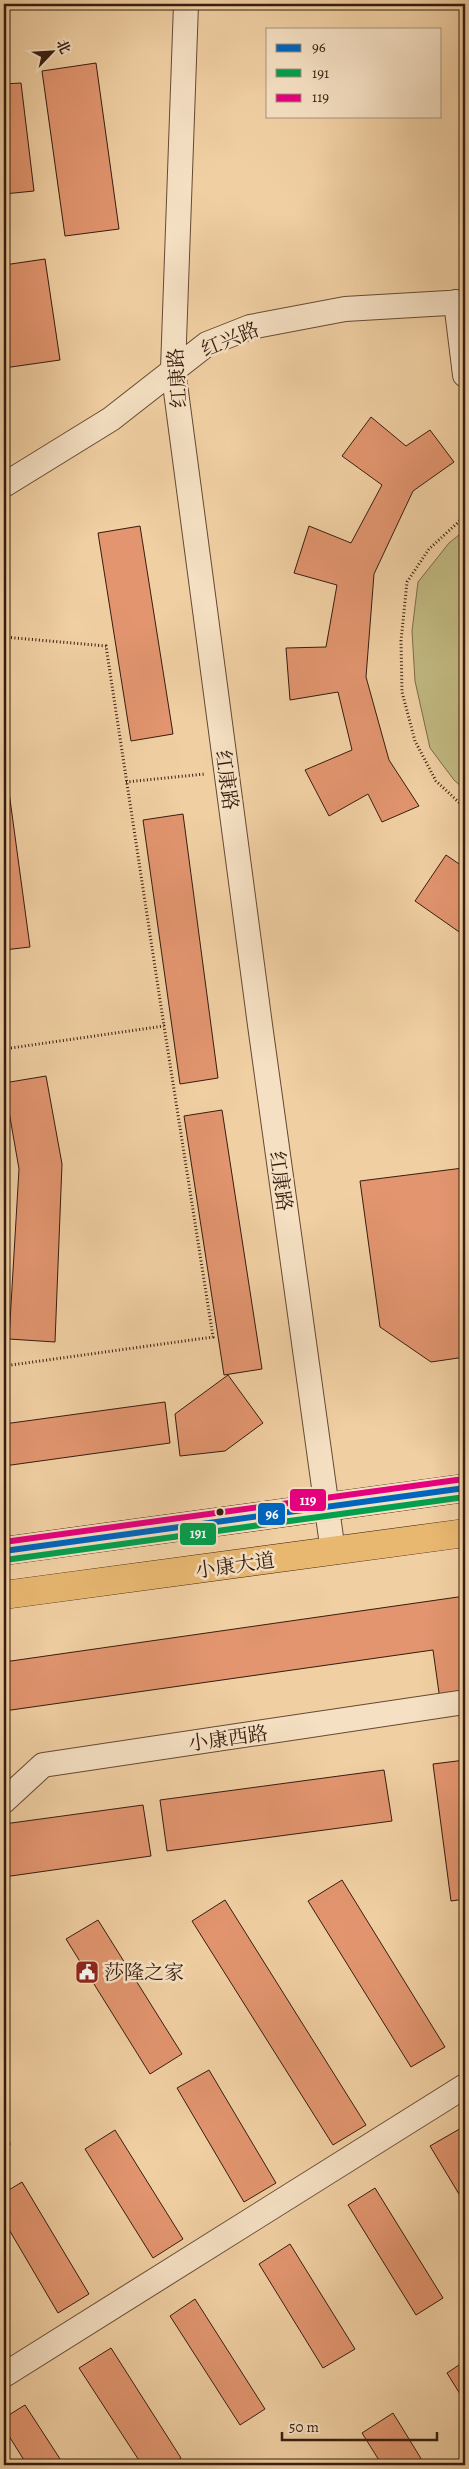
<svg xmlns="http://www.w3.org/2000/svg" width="469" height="2469" font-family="Alegreya,'Noto Serif SC',serif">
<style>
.green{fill:#c0b880;stroke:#7c6a48}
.building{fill:#e2956f;stroke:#371c0f}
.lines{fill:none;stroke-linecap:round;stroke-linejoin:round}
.minor-casing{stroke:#654934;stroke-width:26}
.major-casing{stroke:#371c0f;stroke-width:29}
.path{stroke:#371c0f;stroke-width:3;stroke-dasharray:1 2.5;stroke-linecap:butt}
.minor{stroke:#f5e0c3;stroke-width:24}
.major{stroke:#e8b871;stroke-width:28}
.bus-1-casing{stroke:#f5e0c3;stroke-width:10}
.bus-2-casing{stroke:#f5e0c3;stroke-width:10}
.bus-3-casing{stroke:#f5e0c3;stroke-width:10}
.bus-1{stroke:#0065bd;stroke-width:6}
.bus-2{stroke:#039f4e;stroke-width:6}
.bus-3{stroke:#e5007d;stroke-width:6}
.bus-dot{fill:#371c0f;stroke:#f5e0c3;stroke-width:2}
.labels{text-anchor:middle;stroke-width:5;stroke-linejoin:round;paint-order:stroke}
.street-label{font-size:20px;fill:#371c0f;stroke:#f5e0c3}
.poi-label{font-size:20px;fill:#371c0f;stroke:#f5e0c3;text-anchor:start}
.line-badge{stroke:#f5e0c3;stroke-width:2}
.badge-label{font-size:14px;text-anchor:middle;font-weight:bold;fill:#fff}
</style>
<rect width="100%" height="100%" fill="#f0cfa2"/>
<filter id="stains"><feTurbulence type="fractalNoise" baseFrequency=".004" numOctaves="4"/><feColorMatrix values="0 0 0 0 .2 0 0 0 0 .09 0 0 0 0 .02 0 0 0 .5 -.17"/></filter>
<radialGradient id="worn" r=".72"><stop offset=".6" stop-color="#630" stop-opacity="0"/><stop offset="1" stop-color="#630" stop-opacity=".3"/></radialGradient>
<path class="green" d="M465,530V790L454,780L430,748L415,681L412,631L418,582L449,543Z"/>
<path class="building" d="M96,63L119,229L65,236L42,71Z
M21,83L34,191L4,194V84Z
M45,259L60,360L4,368V265Z
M371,417L406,446L430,430L454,462L413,491L374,574L366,677L389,760L419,806L382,822L368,794L329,816L305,770L352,750L338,692L290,700L286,648L326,647L337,585L294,573L309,526L351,543L382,485L342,456Z
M140,526L173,734L131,741L98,533Z
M4,755L30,947L4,950Z
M183,814L218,1078L180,1084L143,820Z
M446,855L465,868V936L415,901Z
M46,1076L62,1164L55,1342L9,1339L19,1169L4,1083Z
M222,1110L262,1369L224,1375L184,1116Z
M463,1168L465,1187V1357L431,1362L380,1327L360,1181Z
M228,1375L263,1423L225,1451L180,1456L175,1414Z
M165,1402L170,1443L4,1466V1424Z
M465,1596V1696L440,1700L433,1650L4,1711V1662Z
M465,1760V1899L451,1901L433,1764Z
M384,1770L392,1821L167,1851L160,1800Z
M143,1805L151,1856L4,1877V1824Z
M342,1880L445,2047L411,2067L308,1901Z
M225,1900L366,2125L333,2145L192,1921Z
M98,1920L182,2054L150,2074L66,1939Z
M209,2070L276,2183L244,2202L177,2088Z
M4,2090L10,2145H4Z
M463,2127L465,2131V2204L430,2146Z
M115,2130L183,2239L153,2258L85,2149Z
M22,2182L89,2294L58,2313L4,2221V2193Z
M375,2188L443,2298L416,2315L348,2205Z
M290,2244L355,2349L323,2368L259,2264Z
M195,2299L265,2409L240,2425L170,2316Z
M111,2348L181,2458L170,2465H142L79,2368Z
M465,2361V2402L447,2373Z
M25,2405L64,2465H27L4,2428V2418Z
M393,2413L425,2465H382L362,2433Z"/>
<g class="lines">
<g class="minor-casing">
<path id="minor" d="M186,4L173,369L260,1025L333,1552
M456,302L465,375
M4,485L111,419L207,344L250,327L345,309L465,302
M4,1801L43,1765L465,1702
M4,2375L465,2086"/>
</g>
<g class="major-casing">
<path id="major" d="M4,1551L465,1488
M4,1595L465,1533"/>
</g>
<path class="path" d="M465,516L429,549L407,582L401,641L402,692L415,741L436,781L465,808
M4,637L106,646L164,1026
M126,782L205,774
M4,1049L164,1026L213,1337L4,1366"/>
<use href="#minor" class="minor"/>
<use href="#major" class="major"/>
<g class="bus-1-casing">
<path id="bus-1" d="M4,1551L465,1488"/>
</g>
<g class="bus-2-casing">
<path id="bus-2" d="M5,1560L465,1497"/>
</g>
<g class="bus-3-casing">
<path id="bus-3" d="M4,1542L464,1479"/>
</g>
<use href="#bus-1" class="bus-1"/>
<use href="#bus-2" class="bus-2"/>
<use href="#bus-3" class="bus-3"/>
</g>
<defs>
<g id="civic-square" transform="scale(1.25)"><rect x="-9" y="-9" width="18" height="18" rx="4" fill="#8f2418" stroke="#f5e0c3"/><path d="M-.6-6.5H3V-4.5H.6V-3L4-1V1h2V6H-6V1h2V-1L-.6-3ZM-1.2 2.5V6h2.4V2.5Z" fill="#fff"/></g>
</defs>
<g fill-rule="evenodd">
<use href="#civic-square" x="87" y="1972"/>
</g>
<circle class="bus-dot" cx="220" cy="1512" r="4.5"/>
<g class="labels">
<g class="street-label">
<text transform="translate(230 339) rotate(-22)" y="7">红兴路</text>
<text transform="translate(177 378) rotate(-94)" y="7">红康路</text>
<text transform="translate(227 780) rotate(82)" y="7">红康路</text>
<text transform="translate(281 1181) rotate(82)" y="7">红康路</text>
<text transform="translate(235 1565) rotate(-8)" y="7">小康大道</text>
<text transform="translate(228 1738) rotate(-8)" y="7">小康西路</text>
</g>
<g class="poi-label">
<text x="104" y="1979">莎隆之家</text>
</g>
</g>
<g class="line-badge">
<rect x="289" y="1488" width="38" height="24" rx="5" fill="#e5007d"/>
<rect x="257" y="1502" width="29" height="24" rx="5" fill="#0065bd"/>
<rect x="179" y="1522" width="38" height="24" rx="5" fill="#039f4e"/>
</g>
<g class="badge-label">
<text x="308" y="1505">119</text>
<text x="272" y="1519">96</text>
<text x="198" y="1538">191</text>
</g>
<rect width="469" height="2469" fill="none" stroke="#f0cfa2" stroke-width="20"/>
<rect x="5" y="5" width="459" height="2459" fill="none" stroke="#371c0f" stroke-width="2.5"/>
<rect x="10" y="10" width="449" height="2449" fill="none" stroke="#371c0f"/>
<rect x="266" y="28" width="175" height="90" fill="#f5e0c3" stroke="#a9927b"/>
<rect x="276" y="44" width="25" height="8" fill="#0065bd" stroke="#a9927b"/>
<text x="312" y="52" font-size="15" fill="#371c0f">96</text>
<rect x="276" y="69" width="25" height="8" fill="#039f4e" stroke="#a9927b"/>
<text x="312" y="78" font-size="15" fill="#371c0f">191</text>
<rect x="276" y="94" width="25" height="8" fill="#e5007d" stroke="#a9927b"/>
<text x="312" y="102" font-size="15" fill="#371c0f">119</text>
<g transform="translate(52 52) rotate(65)" stroke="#f5e0c3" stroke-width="4" paint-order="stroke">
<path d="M0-4L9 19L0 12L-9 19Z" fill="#371c0f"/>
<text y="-8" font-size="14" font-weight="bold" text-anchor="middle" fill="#371c0f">北</text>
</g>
<path d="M282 2432v8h155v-8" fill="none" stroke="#371c0f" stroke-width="2.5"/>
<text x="289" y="2432" font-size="15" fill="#371c0f" stroke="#f5e0c3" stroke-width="4" paint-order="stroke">50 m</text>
<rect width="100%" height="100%" filter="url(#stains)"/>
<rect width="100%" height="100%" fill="url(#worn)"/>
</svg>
